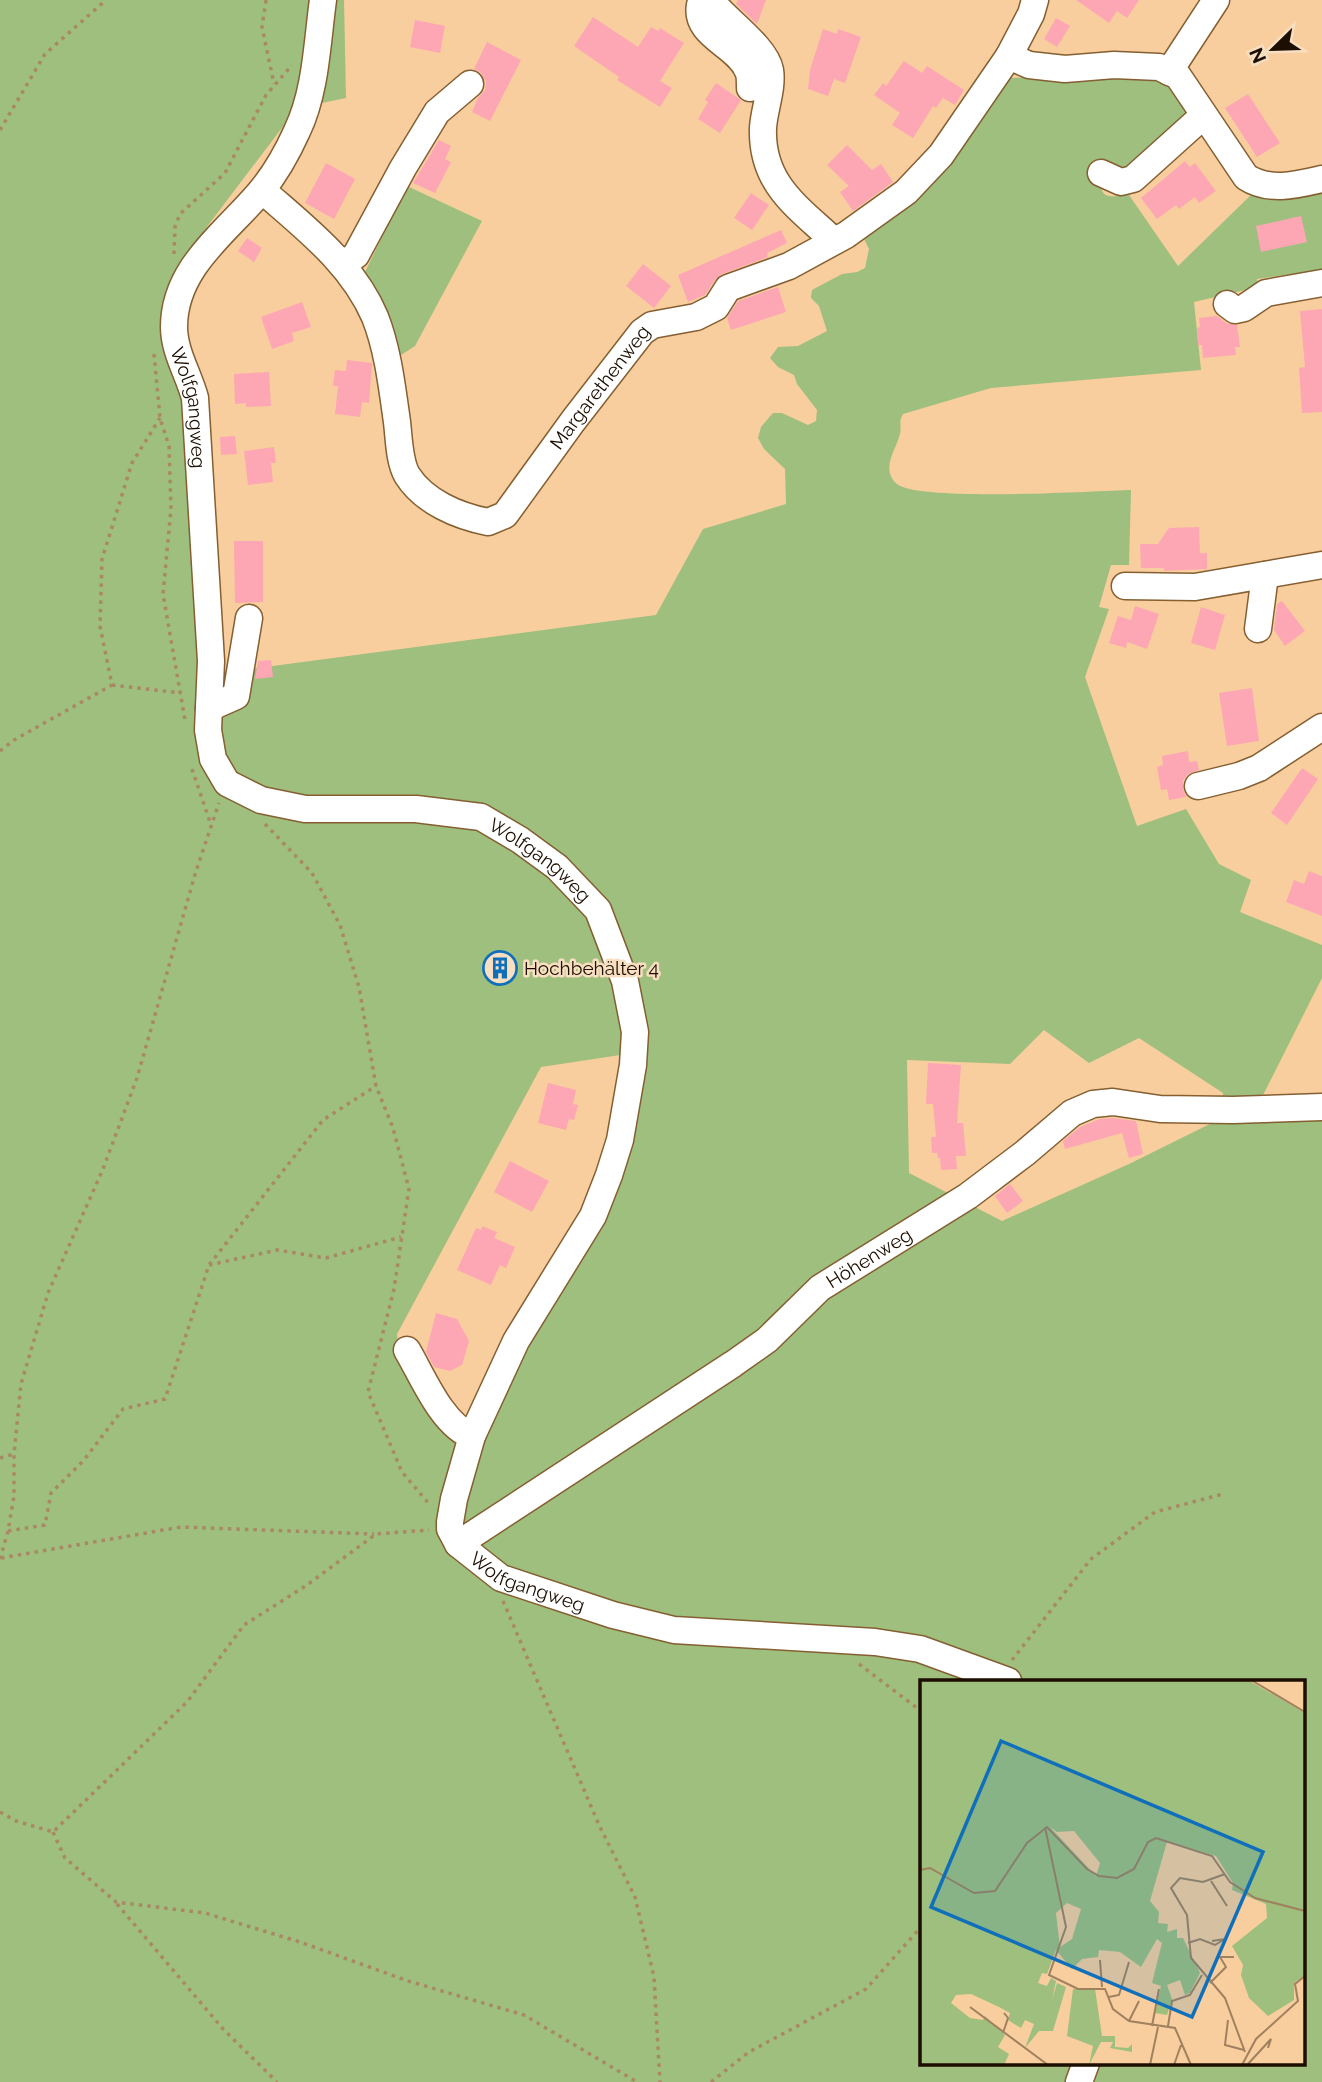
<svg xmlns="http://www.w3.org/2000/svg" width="1322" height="2082" font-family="Raleway,sans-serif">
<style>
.green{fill:#9ebf7d;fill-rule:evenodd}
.building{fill:#fda7b4}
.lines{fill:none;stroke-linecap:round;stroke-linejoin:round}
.minor-casing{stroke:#855f31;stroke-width:29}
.path{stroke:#a98965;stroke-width:3.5;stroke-dasharray:3.5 5;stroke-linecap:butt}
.minor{stroke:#fff;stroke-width:26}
.labels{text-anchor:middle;stroke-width:5;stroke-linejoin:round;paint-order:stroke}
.street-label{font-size:19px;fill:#1c0e00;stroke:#f9dfc2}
.poi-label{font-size:19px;fill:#1c0e00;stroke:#f9dfc2;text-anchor:start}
.inset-road{fill:none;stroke:#a0815f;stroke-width:2}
.view{fill:#0f6fbb;fill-opacity:0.15;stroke:#0f6fbb;stroke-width:3.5}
.inset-edge{fill:none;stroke:#1c0e00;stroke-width:3.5}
</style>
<rect width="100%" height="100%" fill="#f8ce9e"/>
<path class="green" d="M0,0H344L346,98L297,108L203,232L163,300L181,397L205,675L656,615L703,529L786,504L785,469L764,449L758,438L761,427L773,413H782L808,425L816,421L817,410L797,384L794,375L778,367L770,358L778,347L798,346L827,331L819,306L811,298L812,290L842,274L857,272L865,268L869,249L858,227L1000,78L1110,76L1164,81L1176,88L1192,113L1129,170L1102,182C1098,201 1117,196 1129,195L1178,266L1254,192L1322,188V275L1299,279L1298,273L1257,279L1258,287L1194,302L1201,370L991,388L903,414C898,422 902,426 900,434C896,450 880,469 897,484C920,502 1094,491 1131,490L1129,565H1111L1099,607L1109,609L1085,677L1137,826L1186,809L1219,864L1251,880L1240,912L1322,945V978L1253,1115L1322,1114V2082H0ZM1044,1030L1089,1063L1139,1038L1223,1093L1222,1118L1129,1164L1002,1221L909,1173L907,1060L1010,1064ZM640,1052L579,1253L482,1424L460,1447L400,1362L397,1334L541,1067ZM921,1681H1303V2063H921Z
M407,186L482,221L415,346L395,359L362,278Z"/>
<path class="building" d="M738,0H766L757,24L736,4Z
M1076,0H1139L1127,18L1117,11L1109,23Z
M593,17L638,47L651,27L658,31L660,28L684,43L660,81L672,88L660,107L617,80L619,77L574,46Z
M1056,18L1070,26L1057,47L1044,39Z
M415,20L445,26L440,53L410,47Z
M823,29L837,34L838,29L861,37L845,83L834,79L828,96L808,89L810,70Z
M487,42L521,60L490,121L472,112L478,98L485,90L486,82L481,73L474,69Z
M904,61L922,73L927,66L964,90L955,105L943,98L936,108L933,106L913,138L892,125L900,113L874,95L883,83L886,86Z
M716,83L741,100L720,133L698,119L708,102L705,100Z
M1248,94L1280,143L1257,157L1225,108Z
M439,140L451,146L445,159L451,162L435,193L413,183Z
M847,145L872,170L881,164L893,182L853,211L840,192L849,186L827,165Z
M1185,161L1190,167L1195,163L1216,191L1199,203L1195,197L1179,209L1176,205L1157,219L1141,198Z
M326,163L355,179L334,219L305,203Z
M751,193L769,205L752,230L734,218Z
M1301,216L1307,242L1261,252L1256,226Z
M781,230L787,243L767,253L768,257L722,274L715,280L705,295L688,302L678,275Z
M247,238L262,248L254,262L238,251Z
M643,264L671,286L654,308L626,286Z
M778,287L786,312L731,330L727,318L738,301Z
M302,302L311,327L292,333L294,341L272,349L261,317Z
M1322,309V412L1302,413L1299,368L1305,367L1300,311Z
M1217,316L1226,323L1237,325L1240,347H1235L1236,355L1203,358L1202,345H1198L1197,328L1200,327L1199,318Z
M347,360L372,363L369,403L362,402L360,417L335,414L338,386H333L335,370L346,371Z
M269,372L271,406L246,407V403L235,404L234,374Z
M235,436L237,454L221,455L220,437Z
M274,447L276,463H271L273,482L248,485L244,451Z
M1199,527L1200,553H1207V569L1164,571V568H1141L1140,544H1158L1169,528Z
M234,541H263V602L235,603Z
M1282,601L1305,631L1285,646L1274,630L1277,604Z
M1135,606L1159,614L1147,649L1127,642L1126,648L1109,643L1118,616L1131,620Z
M1201,607L1225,615L1215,650L1191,643Z
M271,660L273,677L255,679L258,661Z
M1252,688L1259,741L1227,746L1219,693Z
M1188,751L1189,762L1197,761L1199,770L1188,774L1183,781V789L1186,797L1169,800L1167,789L1161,790L1157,767L1163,765L1162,756Z
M1302,768L1318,779L1287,825L1271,813Z
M1309,871L1322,876V916L1286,902L1294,880L1304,884Z
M928,1063L961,1065L957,1123H963L966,1156H956L957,1169L941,1170L940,1158H938L937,1153H932L931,1137H936L933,1104H926Z
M548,1083L576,1090L573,1104L578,1105L574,1120L569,1119L566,1130L538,1123Z
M1113,1118L1136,1121L1143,1154L1129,1158L1122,1133L1065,1149L1063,1141L1080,1127L1100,1119Z
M510,1161L549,1181L532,1212L494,1192Z
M1010,1184L1023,1201L1007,1213L995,1196Z
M482,1226L497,1232L494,1238L515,1247L506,1268L500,1265L491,1285L457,1270L476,1228L481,1230Z
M436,1313L457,1319L469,1341L462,1365L450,1371L434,1367L426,1352Z"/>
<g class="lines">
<g class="minor-casing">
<g id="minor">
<path id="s1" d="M323,0C317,43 316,92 297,131C288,151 275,174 261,191C227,232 174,267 174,327C174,352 189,375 195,398L211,661L208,730L213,759L227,783L261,800L305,809H416L481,817L520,840L557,867L598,910L625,981L635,1032L633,1065L620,1140L609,1175L593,1216L516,1341L472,1436L454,1499L450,1522V1529L458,1544L501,1578L613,1615L674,1630L875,1642L920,1649L1008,1681"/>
<path d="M1009,56L1029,65L1065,69L1114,65L1159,67L1178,76L1246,177C1269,192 1296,185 1322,179"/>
<path d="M1169,72L1216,0"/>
<path d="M750,88C750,82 750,75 748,71C738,45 694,36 700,5L705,3L715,5C729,22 766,48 770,70C773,88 764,110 763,128C761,184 798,207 834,241"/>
<path d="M1101,173L1121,182L1133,179L1203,116"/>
<path id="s2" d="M262,190C305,228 352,263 375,317C388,350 392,387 397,422C399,438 399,461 407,475C424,502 458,516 488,522L505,515L573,421L642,332L652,325L696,317L716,307L728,288L789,266L846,235L906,192L941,155L1009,56L1031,14L1035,0"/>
<path d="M343,265L356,255L403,168L437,112L470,84"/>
<path d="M1227,304L1235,310L1244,308L1266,293L1322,283"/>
<path d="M1125,586L1195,587L1322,565"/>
<path d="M1258,629L1265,575"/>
<path d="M209,708L236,696L249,618"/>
<path d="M1198,786L1239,776L1259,768L1322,727"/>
<path d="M407,1350C423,1377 442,1425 472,1436"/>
<path id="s3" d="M458,1544L733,1364L767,1340L820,1288L968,1196L1025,1153L1072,1113L1093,1104L1113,1102L1160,1109L1233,1110L1322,1107"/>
<path d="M1079,2082L1086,2063"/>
</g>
</g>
<path class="path" d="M266,0L262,27L274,84
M0,130L45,54L106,0
M174,254L175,227L180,214L225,173L266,95L292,65
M154,354L160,418L169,446L171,509L163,594L185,720
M112,685L181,693
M0,751L14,740L112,685L100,626L102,559L132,463L160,418
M192,769L211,825
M265,824L312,873L340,925L359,987L376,1086L393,1128L409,1189L394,1289L368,1392L402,1472L430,1505
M209,1265L277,1250L326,1258L401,1237
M0,1458L14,1454
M8,1531L45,1525L51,1493L84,1460L123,1409L165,1399L209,1265L323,1120L376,1086
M1,1558L181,1527L374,1534
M0,1559L8,1531L14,1496V1454L21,1384L48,1293L103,1169L137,1078L196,871L219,803
M503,1601L599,1825L635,1897L654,1977L660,2082
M1012,1660L1091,1559L1155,1512L1223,1494
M859,1664L921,1711
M0,1812L16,1821L53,1832L187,1702L244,1625L307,1585L376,1534L429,1530
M53,1832L65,1858L116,1902L205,1913L300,1942L408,1981L524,2015L637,2082
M117,1904L223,2029L277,2082
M711,2082L749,2052L866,1989L921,1927"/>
<use href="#minor" class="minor"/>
</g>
<defs>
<g id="building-ring" transform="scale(1.75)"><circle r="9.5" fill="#f9dfc2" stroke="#0f6fbb" stroke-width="1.5"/><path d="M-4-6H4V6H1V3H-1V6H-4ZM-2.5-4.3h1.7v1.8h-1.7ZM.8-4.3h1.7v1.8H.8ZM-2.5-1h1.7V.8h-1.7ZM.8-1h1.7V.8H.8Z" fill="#0f6fbb"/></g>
</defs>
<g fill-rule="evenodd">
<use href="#building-ring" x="500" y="968"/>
</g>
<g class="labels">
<g class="street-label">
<text dy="7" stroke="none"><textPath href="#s2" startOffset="607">Margarethenweg</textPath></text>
<text dy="7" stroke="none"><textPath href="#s1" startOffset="453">Wolfgangweg</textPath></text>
<text dy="7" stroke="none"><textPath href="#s1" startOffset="1167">Wolfgangweg</textPath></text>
<text dy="7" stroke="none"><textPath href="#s3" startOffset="502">Höhenweg</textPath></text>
<text dy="7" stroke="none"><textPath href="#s1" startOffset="2007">Wolfgangweg</textPath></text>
</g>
<g class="poi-label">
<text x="524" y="975">Hochbehälter 4</text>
</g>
</g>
<g transform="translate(920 1680)">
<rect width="385" height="385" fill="#f8ce9e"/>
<path d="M0,0H328L385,33V295L374,303V320L348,336L329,318L321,295L323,285L312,266L347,238L346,224L312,210L313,203L296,176L247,162L230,221L239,232L238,243L248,244L247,252L257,249V258H263L280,293L270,313L265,315L260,300L247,305L252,319L247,335L235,333L241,306L232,303L242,263L237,259L221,287L200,272L179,270L178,277L162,279L152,289L136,270L127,294L122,293L118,303L127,306L131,298L136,301L132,320L137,303L146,307L133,351H119L105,368L114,344L105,340L101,348L88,340L90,333L79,327L51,314L36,315L31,323L50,338L63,340L65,336L85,355L78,367L89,374L84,385H0ZM130,147L137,152L154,151L180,183L176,196ZM147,223L161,229L152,259L140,267L136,233ZM153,309H175L182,356H195V367L208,368L212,364V372L190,368L193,362H181L169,385L173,366L147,356Z" fill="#9ebf7d" fill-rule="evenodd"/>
<path class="inset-road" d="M331,0L385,32M125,147L146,247L129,295L158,309H185L193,329L209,341L255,348L271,385M0,190L10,188L54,213L75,211L107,163L127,147L167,189L179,196L197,198L214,189L228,162L236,158L292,176L310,202L335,218L385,231M305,194L283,202L260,198L251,208L267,235L271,278L305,318L325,372M291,201L307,226M268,263L280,259L295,265L305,259L292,261M180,280L182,307M290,303L306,287L300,277H314M189,317L199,315L209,282M50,327L128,385M308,340L305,365L324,370M209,341L219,321M232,346L239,309M248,346L252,321L270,315L282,295M83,353L88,338L84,333M230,385L238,347M254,385L261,365M322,385L336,359L378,321L375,304L385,296M327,385L351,359L348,368"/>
<path class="view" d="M81,61L343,172L272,337L11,227Z"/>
<rect width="385" height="385" class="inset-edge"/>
</g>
<g transform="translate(1273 49) rotate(247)" stroke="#f9dfc2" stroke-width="5" paint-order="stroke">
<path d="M0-5L12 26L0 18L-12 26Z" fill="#1c0e00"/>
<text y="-10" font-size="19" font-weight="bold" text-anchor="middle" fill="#1c0e00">N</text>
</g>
</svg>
